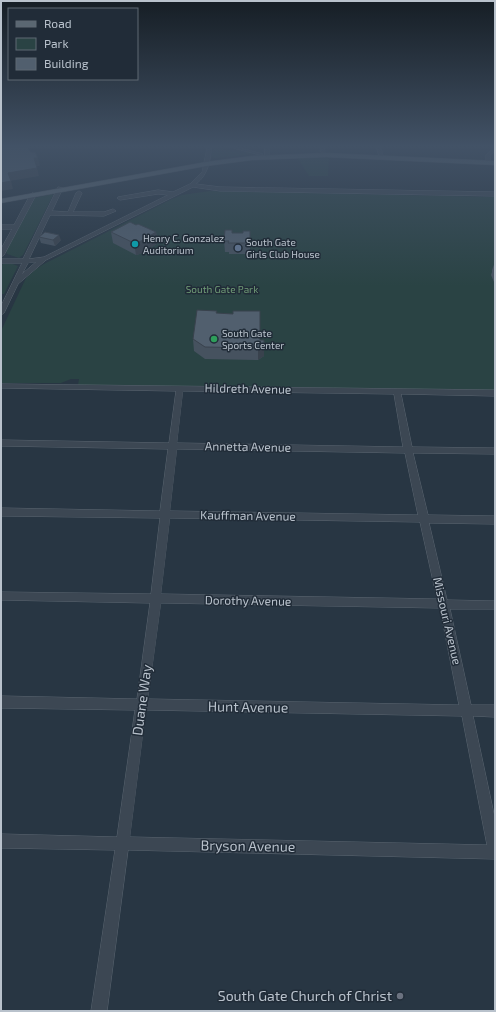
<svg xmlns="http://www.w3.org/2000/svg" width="496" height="1012" font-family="'Exo 2',sans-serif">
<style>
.green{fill:#2a4344}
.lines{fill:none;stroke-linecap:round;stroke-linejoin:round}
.minor-casing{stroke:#5a6570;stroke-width:1}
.major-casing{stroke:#49535f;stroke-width:1}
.minor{fill:#3c4753;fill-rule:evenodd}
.major{fill:#5a6772;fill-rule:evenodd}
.wall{fill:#46525f}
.shaded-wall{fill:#39424d}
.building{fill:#515f6e;stroke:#39424d}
.culture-dot{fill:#0f9aa8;stroke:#212c38;stroke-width:1.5}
.service-dot{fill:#5c6f8a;stroke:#212c38;stroke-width:1.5}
.leisure-dot{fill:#2e9e5b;stroke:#212c38;stroke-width:1.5}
.worship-dot{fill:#6b7280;stroke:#212c38;stroke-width:1.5}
.labels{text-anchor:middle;stroke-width:3;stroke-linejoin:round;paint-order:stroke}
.far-poi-label{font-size:10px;fill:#b9c2cc;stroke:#212c38;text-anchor:start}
.far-park-label{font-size:10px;fill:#719d77;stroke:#212c38}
.street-label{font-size:12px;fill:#b9c2cc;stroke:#212c38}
.near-street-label{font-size:14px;fill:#b9c2cc;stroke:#212c38}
.near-poi-label{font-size:14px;fill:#b9c2cc;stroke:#212c38;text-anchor:end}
</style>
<rect width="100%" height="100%" fill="#283643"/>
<path class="green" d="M214,145H219L222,149L240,153L248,152L253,154L216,158L211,157Z
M297,157H324L329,159L328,176H309Z
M210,191L495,197V390L78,385L79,379H71L61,383H1V331L26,278L36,269L44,264L172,199L182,195Z
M52,194L53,195L23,255L19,258L7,254L6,251L35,198Z
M3,264H13L18,266L4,294H1V267Z"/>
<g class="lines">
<g class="minor-casing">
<path id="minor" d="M208,145H212C210,160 209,174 196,184L220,187L495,192V196L220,191L193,187L46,260L18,284L4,313L1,315V306L22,263H1V259H23L58,187L63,188L52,211L68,212L76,193L79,191L82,193L73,212H104L113,209L116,211L104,216L50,215L29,259L44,257L168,195L158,194L120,200L117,198L118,197L158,190L173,192L190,184L202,172ZM36,262L22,274L28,263Z
M222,145H229L263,154L261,155Z
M265,145H269V157L267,158L265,157Z
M320,145H324L325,153L321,152Z
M376,145H380L384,159L380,158Z
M492,145H495V151L490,155V161H486V155L492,149Z
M33,193L36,195L4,255L1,257V249L12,229H1V225H14L30,195Z
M1,384L495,390V396L401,394L412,447L495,448V454L413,453L428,515L495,516V524L429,523L447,600L495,601V609H450L471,705H495V717L473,716L495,819V859L128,850L107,1011H91L115,850L1,848V834L117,837L135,710L1,708V696L137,699L150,603L1,600V592L151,594L160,518L1,516V508L160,511L168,449L1,446V440L169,443L176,391L1,388ZM183,391L394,394L403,447L177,443ZM177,449L405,453L418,515L170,511ZM170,518L420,522L437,599L161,594ZM161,603L440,608L459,705L148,699ZM146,710L462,716L487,845L130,837Z"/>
</g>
<g class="major-casing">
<path id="major" d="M326,153L495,161V165L326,157L252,160L206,166L1,203V199L206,162L252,156Z"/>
</g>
<use href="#minor" class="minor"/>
<use href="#major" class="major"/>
</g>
<path class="wall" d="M136,225L156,232L158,243L143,253L136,255L113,243L111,232Z
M250,231V253H246V254H229V252H225L224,241L243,233Z
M39,237L61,240L55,246L41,243Z
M495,262V282H494L491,275L492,272V270Z
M217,311V314L260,340L264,356L258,360L205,359L194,351L193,339Z"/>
<path class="shaded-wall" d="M34,158H38L40,166H36Z
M37,168L39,176L10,181L8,173Z
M11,181L13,189L1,191V183Z
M156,232L158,243L143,253L136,255L134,243Z
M59,235L61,240L55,246L53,240Z
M264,344V356L258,360V348Z"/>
<path class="building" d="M18,145H26L31,152H35L38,158H34L37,168L8,173L11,181L1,183V147Z
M130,222L136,225L138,224L156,232L141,241L134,243L111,232Z
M225,230H232V233H243V231H250V241H246V243H228L229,241H224Z
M45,232L59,235L53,240L39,237Z
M197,310L217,311L216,313L233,314V311H260V340H264V344L258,348L205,347L193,339Z"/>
<linearGradient id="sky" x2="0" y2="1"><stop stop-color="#161e25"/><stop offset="0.51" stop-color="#425266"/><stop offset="1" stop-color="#425266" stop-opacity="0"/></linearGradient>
<rect width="496" height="286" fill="url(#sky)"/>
<circle class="culture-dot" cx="135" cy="244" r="4"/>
<circle class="service-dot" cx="238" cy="248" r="4"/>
<circle class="leisure-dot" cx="214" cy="339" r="4"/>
<circle class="worship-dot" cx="400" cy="996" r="4"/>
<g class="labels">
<g class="far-poi-label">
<text x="143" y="242">Henry C. Gonzalez<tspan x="143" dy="12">Auditorium</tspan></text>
<text x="246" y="246">South Gate<tspan x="246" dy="12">Girls Club House</tspan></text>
<text x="222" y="337">South Gate<tspan x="222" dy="12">Sports Center</tspan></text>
</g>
<g class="far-park-label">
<text x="222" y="293">South Gate Park</text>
</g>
<g class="street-label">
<text transform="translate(248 389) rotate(1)" y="4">Hildreth Avenue</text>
<text transform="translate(248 447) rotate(1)" y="4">Annetta Avenue</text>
<text transform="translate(248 516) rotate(1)" y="4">Kauffman Avenue</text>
<text transform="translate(248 601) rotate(1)" y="4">Dorothy Avenue</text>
<text transform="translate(447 621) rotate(77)" y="4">Missouri Avenue</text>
</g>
<g class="near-street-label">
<text transform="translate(142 700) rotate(-82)" y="5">Duane Way</text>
<text transform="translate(248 707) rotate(1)" y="5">Hunt Avenue</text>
<text transform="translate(248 846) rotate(1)" y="5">Bryson Avenue</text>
</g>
<g class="near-poi-label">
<text x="392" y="1001">South Gate Church of Christ</text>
</g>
</g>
<rect width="496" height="1012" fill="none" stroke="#b9c2cc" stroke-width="4"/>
<rect x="8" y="8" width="130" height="72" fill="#212c38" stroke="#5e6873"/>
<rect x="16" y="21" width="20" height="6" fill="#5a6772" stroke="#5e6873"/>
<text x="44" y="28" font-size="12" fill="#b9c2cc">Road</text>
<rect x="16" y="38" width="20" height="12" fill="#2a4344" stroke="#5e6873"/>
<text x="44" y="48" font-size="12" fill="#b9c2cc">Park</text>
<rect x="16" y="58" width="20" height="12" fill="#515f6e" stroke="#5e6873"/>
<text x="44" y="68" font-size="12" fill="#b9c2cc">Building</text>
</svg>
